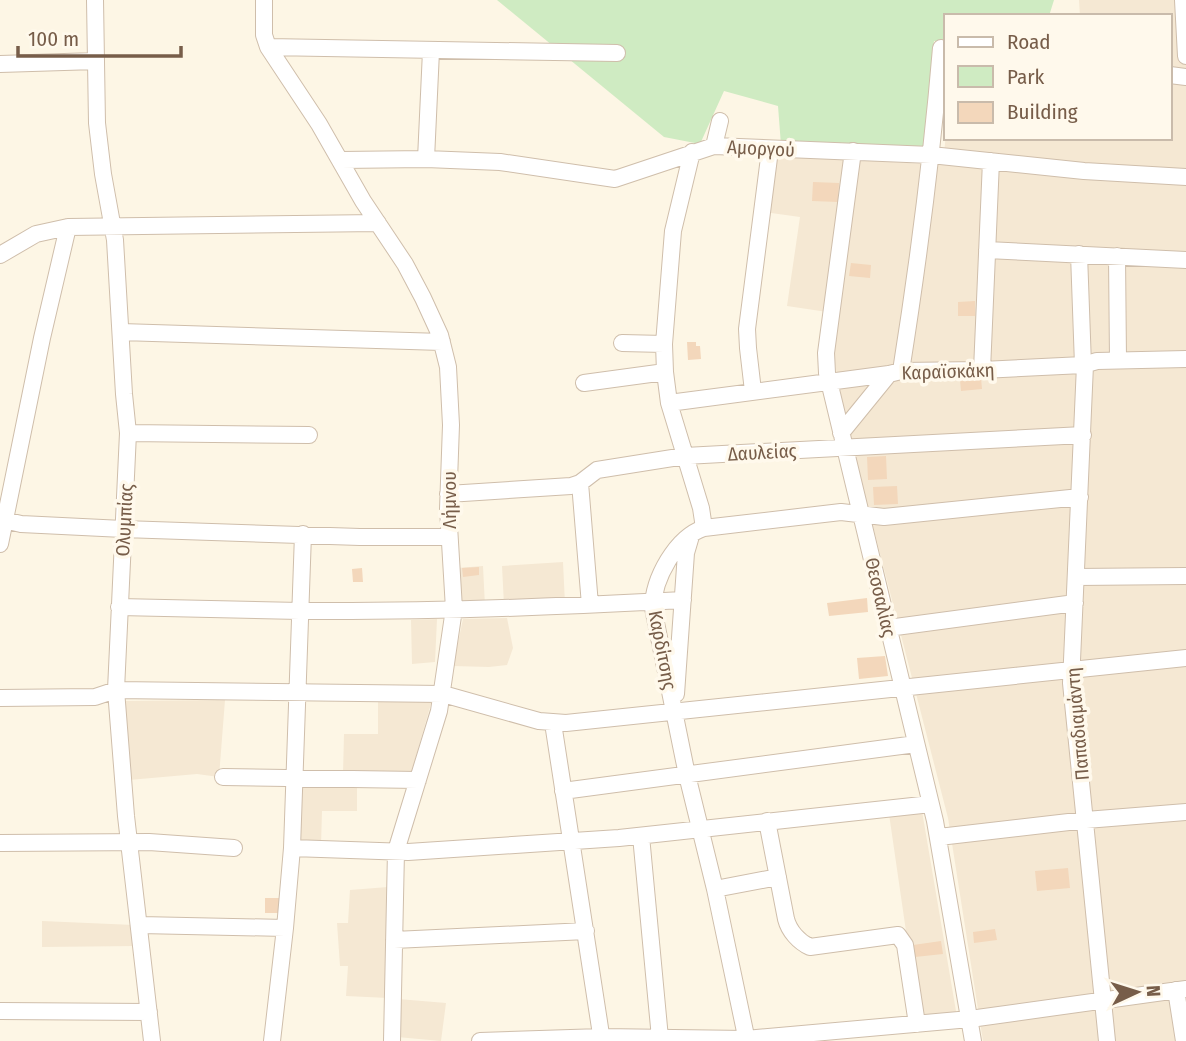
<svg xmlns="http://www.w3.org/2000/svg" width="1186" height="1041" font-family="'Fira Sans Condensed',sans-serif">
<style>
.residential{fill:#f5e8d3}
.green{fill:#cfebc2}
.building{fill:#f3d7bb}
.lines{fill:none;stroke-linecap:round;stroke-linejoin:round}
.minor-casing{stroke:#cfbeab;stroke-width:18}
.minor{stroke:#fff;stroke-width:16}
.labels{text-anchor:middle;stroke-width:7;stroke-linejoin:round;paint-order:stroke}
.street-label{font-size:19px;fill:#775d49;stroke:#fff9ec}
</style>
<rect width="100%" height="100%" fill="#fdf6e5"/>
<path class="residential" d="M1079,0H1186V1041H983L948,818L848,429L832,350L834,313L787,306L800,217L764,212L773,155L943,165L946,133V138H1170V16H1080Z
M563,562L565,604L504,605L502,566Z
M483,566L485,606L459,607L457,568Z
M507,618L513,648L507,665L489,667L453,666L463,619Z
M437,619L435,662L412,664L411,620Z
M225,700L219,777L197,774L129,780L123,701Z
M432,700L411,774H343L344,734H378V701Z
M301,785L357,786V811H322L321,845L297,844Z
M922,811L957,1017L919,1021L889,814Z
M388,887V998L346,996L348,966H340L337,923H348L350,890Z
M42,921L134,925L137,946L42,947Z
M398,999L446,1003L441,1041L397,1037Z"/>
<path class="green" d="M497,0H1054L1049,16H946V42L934,41L923,153L781,145L778,106L724,91L700,144L664,137Z"/>
<path class="building" d="M813,182L839,183L838,202L812,201Z
M851,263L871,265L870,278L849,276Z
M975,301V316H958V302Z
M687,342H696V346H700L701,359L688,360Z
M981,378L982,389L961,391L960,380Z
M886,456L887,479L868,480L867,457Z
M897,486L898,504L874,505L873,487Z
M479,567V575L463,577L462,568Z
M362,568L363,582H353L352,569Z
M867,598L868,612L829,616L827,603Z
M885,656L888,676L859,679L857,658Z
M1068,868L1070,888L1037,891L1035,871Z
M265,898H279V913H265Z
M995,929L997,940L974,943L973,932Z
M941,941L943,954L915,957L913,945Z"/>
<g class="lines">
<g class="minor-casing">
<path id="minor" d="M95,0L97,123L103,174L115,240L124,394L128,433L116,690L126,816L152,1041
M264,0V35L268,47L319,124L363,201L405,264L423,298L440,335L448,367L451,425L448,509L454,609L439,711L396,851L392,1041
M1183,0L1186,56
M268,47L617,53
M0,64L96,61
M1170,75L1186,77
M714,146L720,121
M853,151L826,353L827,373L935,821L973,1041
M692,152L673,231L664,344L665,372L669,403L701,508L704,528C676,537 653,579 653,608L687,775L715,889L747,1041
M426,159L431,51
M341,160L426,159L500,162L615,179L714,146L931,155L1084,171L1186,177
M987,250L1186,260
M1079,254L1083,365
M0,255L36,234L68,227L378,223
M1117,256L1118,360
M121,332L442,342
M622,343L664,344
M1085,365L1071,683L1107,1041
M982,370L991,161
M901,371C918,264 932,156 941,48L946,49
M584,383L665,372
M753,391L748,348L747,329L770,150
M669,403L889,374L901,371L982,370L1083,365L1097,361L1186,359
M128,433L309,435
M841,433L889,374
M580,483L590,605
M448,494L571,486L580,483L597,470L685,456L1083,435
M0,519L21,524L123,529L360,537H449
M704,528L841,512L884,517L1080,497
M0,544L42,338L68,227
M1076,577L1186,576
M119,607C179,608 239,610 300,611C428,612 556,607 683,600
M888,628L1075,603
M676,694L686,553L691,536
M0,698L95,697L116,690L443,694L539,721L566,723L1186,658
M553,723L602,1041
M223,777L418,780
M563,791L916,744
M767,821L786,919C789,931 799,942 810,947L898,935L905,945L917,1024
M641,836L660,1038
M939,837L1086,820L1186,812
M0,843L149,842L234,848
M292,848L408,852L619,838L931,804
M715,889L778,877
M140,925L285,928
M394,940L586,931
M1176,990L1184,1041
M0,1011L149,1012
M272,1041L285,928L292,848L303,534
M480,1041L602,1037L746,1039L970,1019L1186,989"/>
</g>
<use href="#minor" class="minor"/>
</g>
<g class="labels">
<g class="street-label">
<text transform="translate(761 148) rotate(3)" y="7">Αμοργού</text>
<text transform="translate(948 371) rotate(-2)" y="7">Καραϊσκάκη</text>
<text transform="translate(762 452) rotate(-3)" y="7">Δαυλείας</text>
<text transform="translate(449 500) rotate(-90)" y="7">Λήμνου</text>
<text transform="translate(124 520) rotate(-87)" y="7">Ολυμπίας</text>
<text transform="translate(881 597) rotate(77)" y="7">Θεσσαλίας</text>
<text transform="translate(663 650) rotate(79)" y="7">Καρδίτσης</text>
<text transform="translate(1077 724) rotate(-95)" y="7">Παπαδιαμάντη</text>
</g>
</g>
<rect x="944" y="14" width="228" height="126" fill="#fff9ec" stroke="#c9bbab" stroke-width="2"/>
<rect x="958" y="37" width="35" height="10" fill="#ffffff" stroke="#c9bbab" stroke-width="2"/>
<text x="1007" y="49" font-size="21" fill="#775d49">Road</text>
<rect x="958" y="66" width="35" height="21" fill="#cfebc2" stroke="#c9bbab" stroke-width="2"/>
<text x="1007" y="84" font-size="21" fill="#775d49">Park</text>
<rect x="958" y="102" width="35" height="21" fill="#f3d7bb" stroke="#c9bbab" stroke-width="2"/>
<text x="1007" y="119" font-size="21" fill="#775d49">Building</text>
<g transform="translate(1137 992) rotate(86)" stroke="#fff9ec" stroke-width="5" paint-order="stroke">
<path d="M0-5L12 26L0 18L-12 26Z" fill="#775d49"/>
<text y="-10" font-size="19" font-weight="bold" text-anchor="middle" fill="#775d49">N</text>
</g>
<path d="M18 46v10h163v-10" fill="none" stroke="#775d49" stroke-width="3.5"/>
<text x="28" y="46" font-size="21" fill="#775d49" stroke="#fff9ec" stroke-width="5" paint-order="stroke">100 m</text>
</svg>
